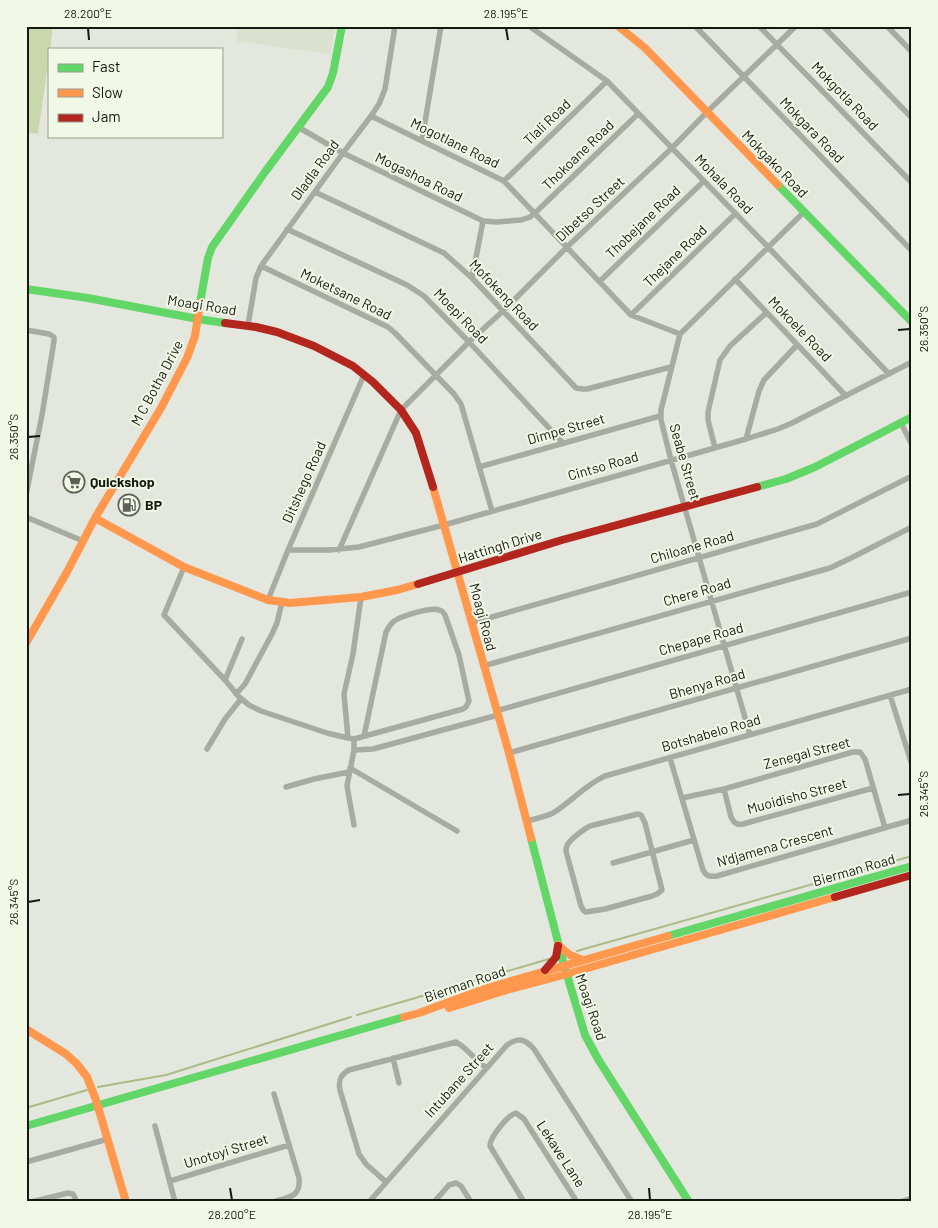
<svg xmlns="http://www.w3.org/2000/svg" width="938" height="1228" font-family="Barlow,sans-serif">
<style>
.built{fill:#dae1cf}
.green{fill:#c9d8ac}
.lines{fill:none;stroke-linecap:round;stroke-linejoin:round}
.stream{stroke:#aabb86;stroke-width:2}
.street{stroke:#a7aba1;stroke-width:5.5}
.fast{stroke:#63d668;stroke-width:8}
.slow{stroke:#ff974d;stroke-width:8}
.jam{stroke:#b3261e;stroke-width:8}
.ticks{fill:none;stroke:#161812;stroke-width:2}
.labels{text-anchor:middle;stroke-width:4;stroke-linejoin:round;paint-order:stroke}
.street-label{font-size:14px;fill:#161812;stroke:#f1f8e6}
.poi-label{font-size:14px;font-weight:bold;fill:#161812;stroke:#f1f8e6;text-anchor:start}
.neatline{fill:none;stroke:#161812;stroke-width:2}
.ticks-label{font-size:12px;text-anchor:middle;fill:#161812}
</style>
<rect width="100%" height="100%" fill="#e3e7dd"/>
<path class="built" d="M238,26H335L331,54L236,41Z"/>
<path class="green" d="M26,26H53L50,49H49V57L38,134L26,132Z"/>
<g class="lines">
<path class="stream" d="M577,951L912,856
M357,1015L549,959
M98,1087L166,1075L351,1017
M26,1108L87,1090"/>
<path class="street" d="M529,26L607,81L768,247L889,374
M695,26L912,251
M759,26L912,183
M823,26L912,118
M887,26L912,52
M371,116L504,181L631,315L680,334
M298,127L343,153L483,221L497,222L521,220L530,217L535,213L638,114
M422,140L441,26
M504,181L607,81
M315,192L444,253L472,278L576,388L583,389H587L671,367
M287,229L407,285L424,296L469,342L563,443
M261,266L388,327L395,333L454,394L461,404L492,511
M472,278L483,221
M735,279L846,396
M600,281L704,181
M631,315L735,214
M248,325L256,278L261,266L343,153L371,116L379,104L385,89L395,26
M26,330L49,334L54,337V341L42,415L26,495
M901,423L912,445
M746,439L759,391L764,380L797,345
M715,448L708,420V412L720,360L730,346L766,313
M479,467L660,416
M26,517L83,541
M288,550H329L359,547L444,525L746,439L778,429L792,423L912,362
M339,550L401,410L469,342L503,311L567,247L672,148L707,112L796,26
M184,567L164,615L225,680L239,697L249,705L261,711L327,733L348,738
M361,597L353,654L344,694L348,738L354,739L463,709L466,707L469,701L459,655L445,615C442,611 443,611 439,610C431,607 400,616 393,622C390,625 388,628 386,632L364,736
M268,600L288,550L364,375
M471,623L817,524L912,476
M483,666L830,568L851,558L912,527
M225,680L242,639
M236,694L245,684L272,634L277,623L282,602
M890,695L912,765
M496,711L912,592
M750,735L671,460L661,420V410L680,334L804,212
M207,749L225,719L241,699
M354,750L373,749L498,715
M509,753L912,638
M670,758L703,870C706,876 710,877 717,876L912,820
M350,768L457,831
M286,787L314,779L349,772
M724,789L731,817C734,823 736,825 743,824L873,788
M682,798L724,789L853,752H860L865,759L885,828
M638,814L641,815L645,823L662,890L657,894L652,896L605,909L586,912L584,911L581,906L567,855C566,851 565,850 567,846C569,840 584,829 590,826Z
M526,821C535,819 545,817 553,813C571,802 585,785 605,776L912,689
M354,825L347,786L354,750V739
M613,863L694,840
M393,1058L399,1083
M155,1126L175,1202
M26,1162L108,1139
M170,1181L289,1145
M386,1182L366,1164L359,1154L340,1090C338,1081 340,1075 349,1070L456,1042L462,1046L486,1068
M31,1202L68,1193L73,1194L77,1202
M273,1202C288,1197 301,1198 299,1178L274,1094
M369,1202L507,1045C519,1037 525,1039 534,1049L632,1202
M434,1202L449,1185L456,1183L461,1186L471,1202
M524,1202L490,1146C490,1137 507,1116 516,1113L524,1119L577,1202
M900,1202L912,1198"/>
<path class="fast" d="M778,185L912,322
M26,289L88,298L198,319L225,323
M200,303L208,258L212,247L265,172L328,87L333,73L342,26
M757,487L786,479L815,467L912,417
M531,838L564,965L585,1035L598,1059L689,1202
M668,936L912,866
M26,1126L404,1017"/>
<path class="slow" d="M618,26L645,48L778,185
M433,487L509,753L531,838
M95,518L184,567L268,600L290,603L361,597L397,590L418,584
M26,643L67,572L95,518L161,408L187,358L195,336L200,303
M558,945L570,955L583,960
M449,1008L507,990L567,974L835,897
M404,1017L419,1013L487,988L668,936
M26,1029L66,1054L77,1064L87,1077L96,1100L126,1202"/>
<path class="jam" d="M225,323L256,327L277,332L314,346L353,366L373,382L401,410L416,433L433,487
M418,584L562,540L757,487
M835,897L912,875
M545,970L556,957L558,946"/>
</g>
<path class="ticks" d="M88,28L89,40M506,28L508,40M898,330L910,329M28,437L40,436M898,795L910,794M28,902L40,900M230,1188L232,1200M649,1188L650,1200"/>
<defs>
<g id="supermarket-ring" transform="scale(1.125)"><circle r="9.5" fill="#f1f8e6" stroke="#5e6059" stroke-width="1.5"/><path d="M-6-5.5h2.5l.6 2H6L4.5 2H-2.5L-4.4-4H-6ZM-1.5 3.2a1.3 1.3 0 1 0 .1 0ZM3 3.2a1.3 1.3 0 1 0 .1 0Z" fill="#5e6059"/></g>
<g id="fuel-ring" transform="scale(1.125)"><circle r="9.5" fill="#f1f8e6" stroke="#5e6059" stroke-width="1.5"/><path d="M-5.5-6h7V0h2V4h1.3V-2.5L3-4.5l.8-.8L6-3V5H2.5V1h-1V6h-7ZM-4.2-4.7v3.2H.2V-4.7Z" fill="#5e6059"/></g>
</defs>
<g fill-rule="evenodd">
<use href="#supermarket-ring" x="74" y="482"/>
<use href="#fuel-ring" x="129" y="505"/>
</g>
<g class="labels">
<g class="street-label">
<text transform="translate(845 96) rotate(46)" y="5">Mokgotla Road</text>
<text transform="translate(547 122) rotate(-44)" y="5">Tlali Road</text>
<text transform="translate(812 130) rotate(46)" y="5">Mokgara Road</text>
<text transform="translate(455 143) rotate(26)" y="5">Mogotlane Road</text>
<text transform="translate(578 155) rotate(-44)" y="5">Thokoane Road</text>
<text transform="translate(775 164) rotate(46)" y="5">Mokgako Road</text>
<text transform="translate(315 170) rotate(-54)" y="5">Dladla Road</text>
<text transform="translate(419 177) rotate(26)" y="5">Mogashoa Road</text>
<text transform="translate(724 184) rotate(46)" y="5">Mohala Road</text>
<text transform="translate(590 209) rotate(-43)" y="5">Dibetso Street</text>
<text transform="translate(643 222) rotate(-44)" y="5">Thobejane Road</text>
<text transform="translate(675 256) rotate(-44)" y="5">Thejane Road</text>
<text transform="translate(346 294) rotate(26)" y="5">Moketsane Road</text>
<text transform="translate(504 295) rotate(46)" y="5">Mofokeng Road</text>
<text transform="translate(202 305) rotate(9)" y="5">Moagi Road</text>
<text transform="translate(461 316) rotate(46)" y="5">Moepi Road</text>
<text transform="translate(800 329) rotate(46)" y="5">Mokoele Road</text>
<text transform="translate(157 383) rotate(-62)" y="5">M C Botha Drive</text>
<text transform="translate(566 429) rotate(-16)" y="5">Dimpe Street</text>
<text transform="translate(685 462) rotate(74)" y="5">Seabe Street</text>
<text transform="translate(603 466) rotate(-16)" y="5">Cintso Road</text>
<text transform="translate(304 482) rotate(-66)" y="5">Ditshego Road</text>
<text transform="translate(500 546) rotate(-17)" y="5">Hattingh Drive</text>
<text transform="translate(692 547) rotate(-16)" y="5">Chiloane Road</text>
<text transform="translate(697 592) rotate(-16)" y="5">Chere Road</text>
<text transform="translate(483 617) rotate(75)" y="5">Moagi Road</text>
<text transform="translate(701 639) rotate(-16)" y="5">Chepape Road</text>
<text transform="translate(707 684) rotate(-16)" y="5">Bhenya Road</text>
<text transform="translate(711 733) rotate(-16)" y="5">Botshabelo Road</text>
<text transform="translate(807 753) rotate(-15)" y="5">Zenegal Street</text>
<text transform="translate(797 796) rotate(-15)" y="5">Muoidisho Street</text>
<text transform="translate(775 846) rotate(-16)" y="5">N'djamena Crescent</text>
<text transform="translate(854 870) rotate(-16)" y="5">Bierman Road</text>
<text transform="translate(465 984) rotate(-19)" y="5">Bierman Road</text>
<text transform="translate(591 1007) rotate(71)" y="5">Moagi Road</text>
<text transform="translate(459 1080) rotate(-48)" y="5">Intubane Street</text>
<text transform="translate(226 1151) rotate(-17)" y="5">Unotoyi Street</text>
<text transform="translate(561 1154) rotate(57)" y="5">Lekave Lane</text>
</g>
<g class="poi-label">
<text x="90" y="487">Quickshop</text>
<text x="145" y="510">BP</text>
</g>
</g>
<rect width="938" height="1228" fill="none" stroke="#f1f8e6" stroke-width="55"/>
<rect x="48" y="48" width="175" height="90" fill="#f1f8e6" stroke="#999e91"/>
<rect x="58" y="64" width="25" height="8" fill="#63d668" stroke="#999e91"/>
<text x="92" y="72" font-size="15" fill="#161812">Fast</text>
<rect x="58" y="89" width="25" height="8" fill="#ff974d" stroke="#999e91"/>
<text x="92" y="98" font-size="15" fill="#161812">Slow</text>
<rect x="58" y="114" width="25" height="8" fill="#b3261e" stroke="#999e91"/>
<text x="92" y="122" font-size="15" fill="#161812">Jam</text>
<rect x="28" y="28" width="882" height="1172" class="neatline"/>
<g class="ticks-label">
<text x="88" y="18">28.200°E</text>
<text x="506" y="18">28.195°E</text>
<text transform="translate(924 329) rotate(-90)" y="4">26.350°S</text>
<text transform="translate(14 437) rotate(-90)" y="4">26.350°S</text>
<text transform="translate(924 794) rotate(-90)" y="4">26.345°S</text>
<text transform="translate(14 902) rotate(-90)" y="4">26.345°S</text>
<text x="232" y="1219">28.200°E</text>
<text x="650" y="1219">28.195°E</text>
</g>
</svg>
